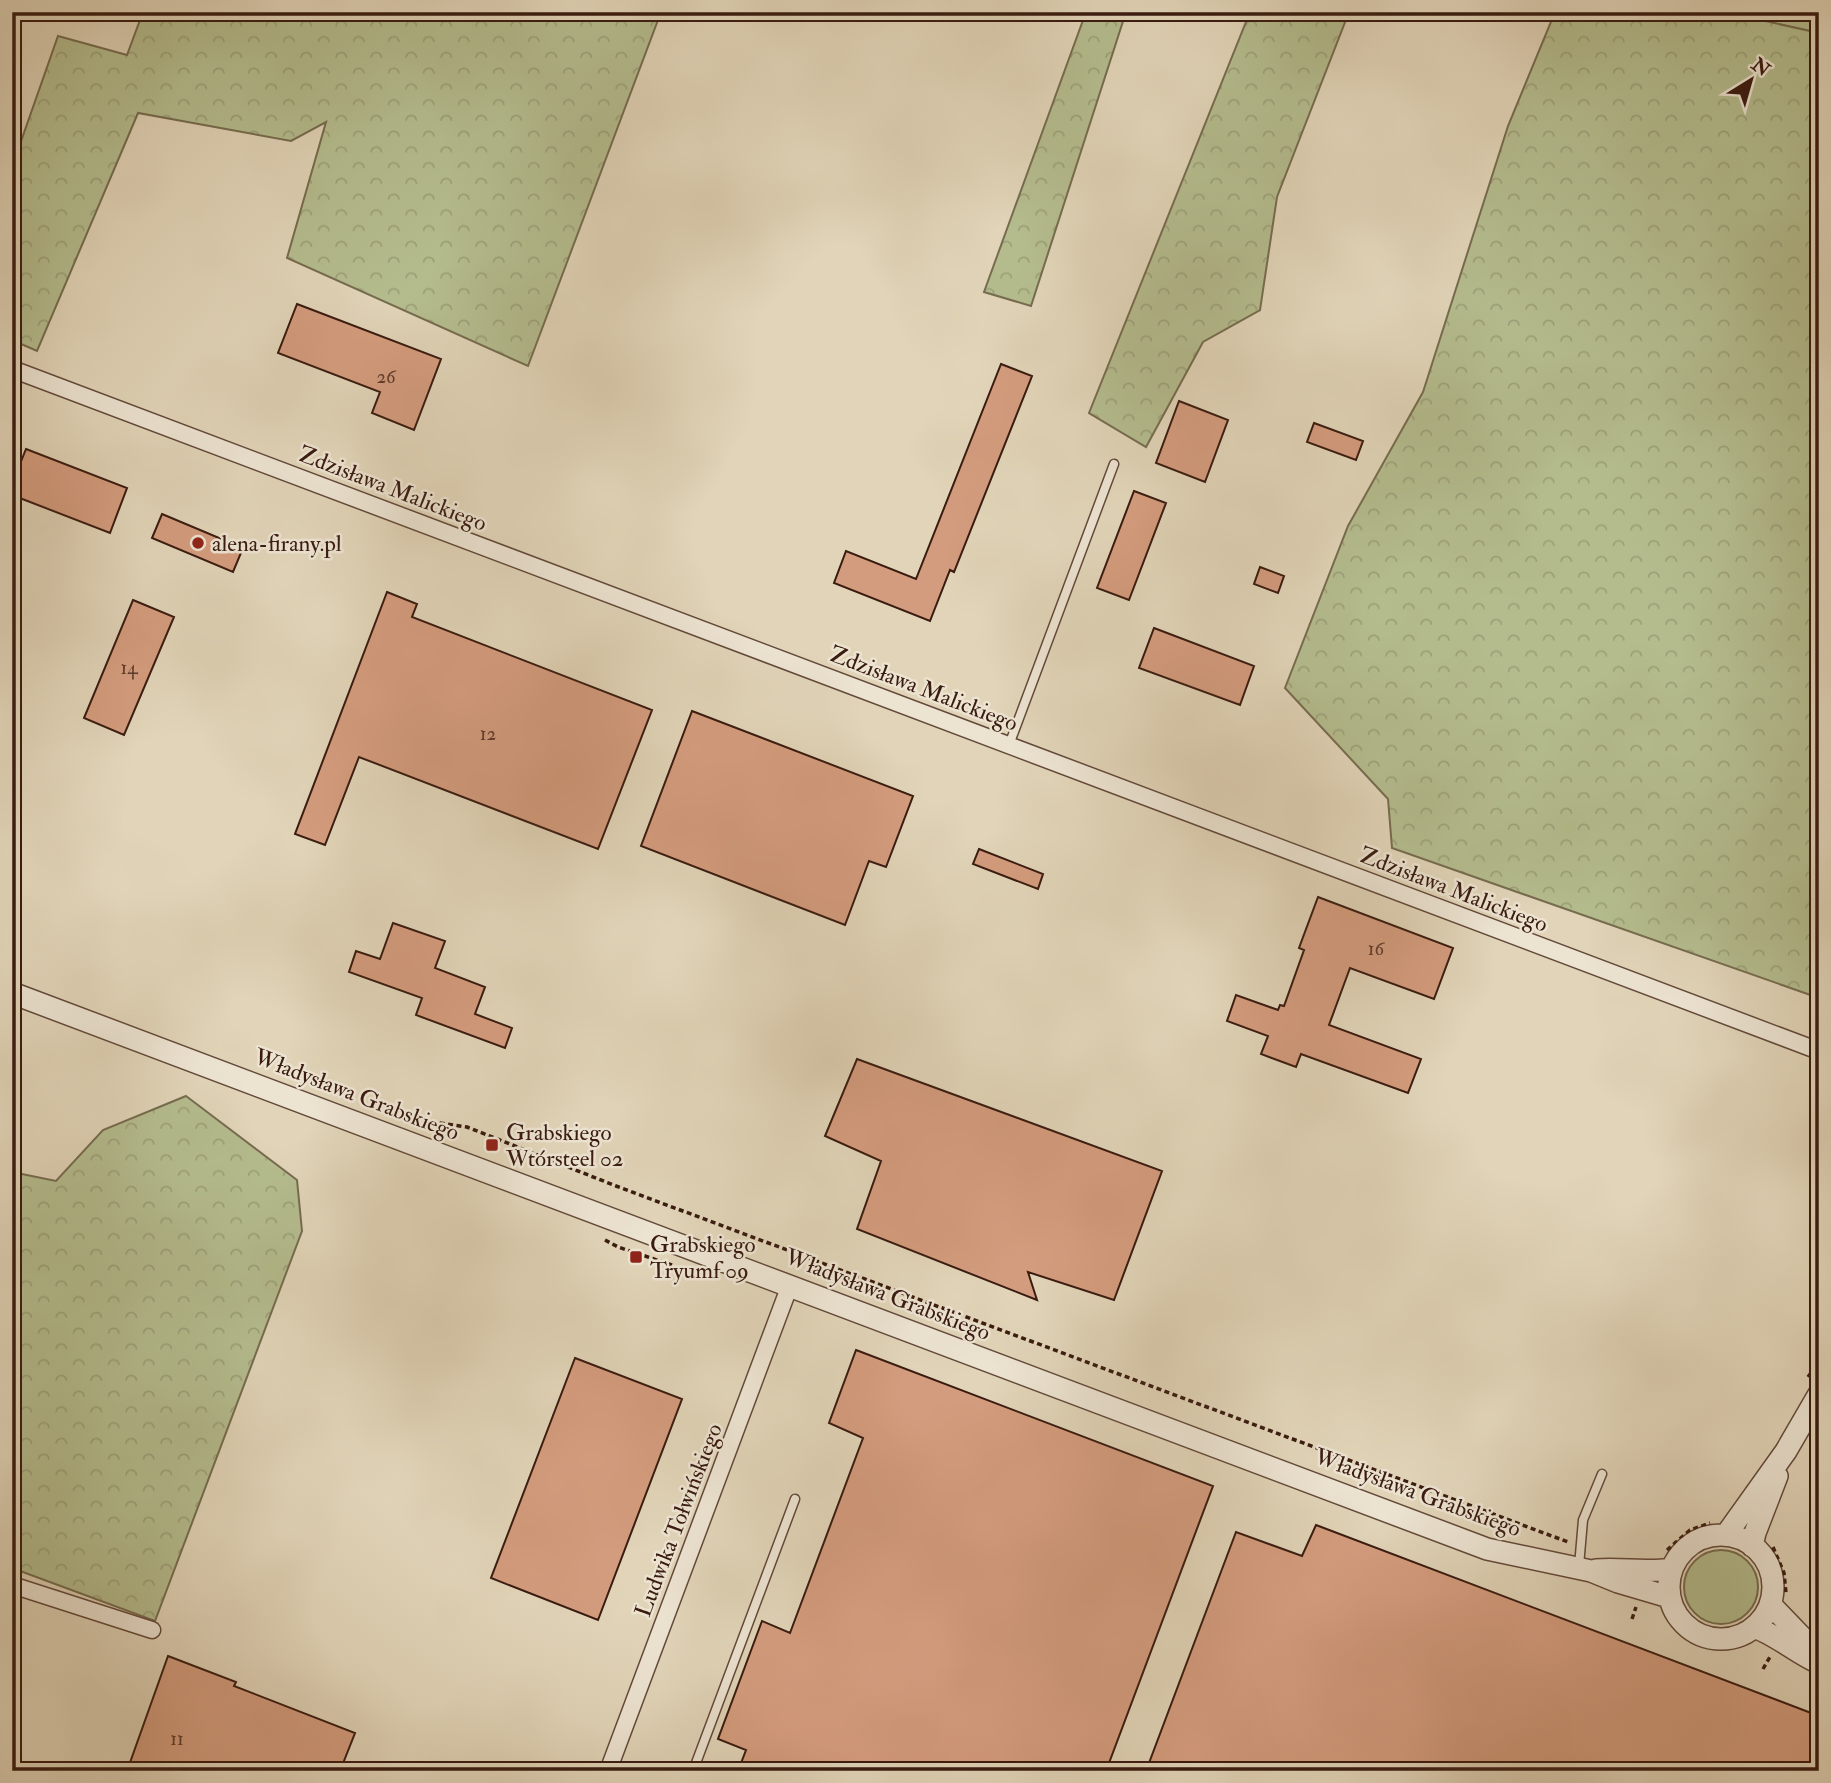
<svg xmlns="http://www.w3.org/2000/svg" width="1831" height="1783" font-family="'IM FELL Double Pica',serif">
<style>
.grass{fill:#b4bc8e;stroke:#766c4f;stroke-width:2}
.forest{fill:url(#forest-crowns);stroke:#766c4f;stroke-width:2}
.building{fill:#d49c7e;stroke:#391b10;stroke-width:2}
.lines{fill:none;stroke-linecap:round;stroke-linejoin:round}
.service-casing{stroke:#63493a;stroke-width:11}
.minor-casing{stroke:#63493a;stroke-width:19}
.tertiary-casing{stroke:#63493a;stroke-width:24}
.path{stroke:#391b10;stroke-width:3.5;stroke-dasharray:5 3.5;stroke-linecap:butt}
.service{stroke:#ece3d1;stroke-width:8}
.minor{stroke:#ece3d1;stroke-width:16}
.tertiary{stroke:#ece3d1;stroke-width:21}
.poi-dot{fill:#8f2418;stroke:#ece3d1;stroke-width:2.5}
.labels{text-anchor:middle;stroke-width:5;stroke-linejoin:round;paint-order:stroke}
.number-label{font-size:19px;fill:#603b2c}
.street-label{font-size:23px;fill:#391b10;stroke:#ece3d1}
.poi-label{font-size:23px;fill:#391b10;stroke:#ece3d1;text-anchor:start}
</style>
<defs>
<pattern id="forest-crowns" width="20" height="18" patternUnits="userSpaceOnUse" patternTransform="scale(1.75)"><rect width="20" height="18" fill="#b4bc8e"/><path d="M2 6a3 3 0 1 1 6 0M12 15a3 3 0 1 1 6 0" fill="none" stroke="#9ca179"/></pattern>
</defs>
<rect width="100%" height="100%" fill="#e1d4b8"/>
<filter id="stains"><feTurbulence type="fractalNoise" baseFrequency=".00286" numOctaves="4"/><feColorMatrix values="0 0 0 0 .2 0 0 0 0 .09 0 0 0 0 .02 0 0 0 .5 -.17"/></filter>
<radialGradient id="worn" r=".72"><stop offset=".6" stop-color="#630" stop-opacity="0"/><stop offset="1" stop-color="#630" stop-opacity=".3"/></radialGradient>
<path class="grass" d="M1764,12H1819V33L1764,21Z
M1684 1587a37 37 0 1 1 74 0a37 37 0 1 1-74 0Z"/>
<path class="forest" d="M143,12H661L528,366L287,258L326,122L291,141L138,113L37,351L12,340V167L58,36L127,55Z
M1086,12H1126L1031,306L984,292Z
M1250,12H1349L1277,197L1260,310L1203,342L1146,447L1089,413Z
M1555,12H1764L1765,21L1819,33V998L1392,848L1388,799L1285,688L1348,526L1423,392L1508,126Z
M186,1096L297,1180L302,1231L155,1621L12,1568V1172L56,1181L103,1130Z"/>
<path class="building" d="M297,304L441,359L414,430L372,413L380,392L278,353Z
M1001,364L1032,376L954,572L950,570L930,621L834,583L846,551L916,579Z
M1179,401L1228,420L1205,482L1156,463Z
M1314,423L1363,441L1356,460L1307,442Z
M26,449L127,488L110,533L12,495V484Z
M1134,491L1166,503L1129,600L1097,588Z
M162,514L243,548L233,572L152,538Z
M1260,567L1284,576L1278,593L1254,584Z
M387,592L417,604L412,617L652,710L598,849L359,757L325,845L295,834Z
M133,600L174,617L124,735L84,718Z
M1154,628L1254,666L1240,705L1139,668Z
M692,711L913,796L886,867L869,861L845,925L641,846Z
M979,849L1043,874L1038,889L973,864Z
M1318,897L1453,948L1434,999L1350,968L1329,1025L1421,1059L1408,1093L1301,1054L1296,1067L1261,1054L1268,1036L1227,1021L1236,995L1278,1010L1280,1005L1284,1006L1304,950L1299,948Z
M393,923L445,941L435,968L485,987L475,1014L512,1028L505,1048L416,1015L422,998L349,972L356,951L380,959Z
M857,1059L1162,1171L1114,1300L1028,1272L1037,1300L857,1229L881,1161L825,1136Z
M856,1350L1213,1486L1106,1771H1092L1080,1766L1078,1771H738L746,1750L718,1739L762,1621L790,1633L863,1438L829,1423Z
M575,1358L682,1399L598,1620L491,1578Z
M1316,1525L1819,1716V1771H1146L1236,1532L1302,1556Z
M168,1656L236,1682L234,1686L355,1733L340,1771H127Z"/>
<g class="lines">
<g class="service-casing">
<path id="service" d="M1009,745L1114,464
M1579,1566L1583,1520L1602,1474
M380,1769V1771
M693,1771L795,1499"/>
</g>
<g class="minor-casing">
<path id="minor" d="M12,369L1819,1051
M12,1585L152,1630
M608,1771L790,1285"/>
</g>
<g class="tertiary-casing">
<path id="tertiary" d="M12,993L1487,1549L1591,1571L1618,1582L1669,1597
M1726,1535L1786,1451L1819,1394
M1669 1587a52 52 0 1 1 104 0a52 52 0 1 1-104 0Z
M1752,1546L1755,1533L1777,1476
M1596,1570C1621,1568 1647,1573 1671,1569
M1770,1604L1819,1655
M1754,1627C1777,1635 1796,1653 1819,1663"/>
</g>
<path class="path" d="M406,1118L467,1127L616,1186L1568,1542
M605,1240L618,1247L672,1265
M1808,1377L1819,1361
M1773,1547L1784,1573L1786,1593
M1667,1550L1690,1530L1710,1523
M1632,1619L1636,1607
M1763,1669L1771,1655"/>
<use href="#service" class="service"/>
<use href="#minor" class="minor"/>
<use href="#tertiary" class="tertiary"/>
</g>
<g class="poi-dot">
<circle cx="198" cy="543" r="7"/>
<rect x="485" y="1138" width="14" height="14" rx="3.5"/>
<rect x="629" y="1250" width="14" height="14" rx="3.5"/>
</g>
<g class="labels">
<g class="number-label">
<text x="386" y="383">26</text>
<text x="129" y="674">14</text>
<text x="488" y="740">12</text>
<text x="1376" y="955">16</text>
<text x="177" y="1745">11</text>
</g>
<g class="street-label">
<text transform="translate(393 488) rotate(21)" y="8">Zdzisława Malickiego</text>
<text transform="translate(924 688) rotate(21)" y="8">Zdzisława Malickiego</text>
<text transform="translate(1454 889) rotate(21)" y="8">Zdzisława Malickiego</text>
<text transform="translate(357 1094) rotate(21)" y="8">Władysława Grabskiego</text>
<text transform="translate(888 1294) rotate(21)" y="8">Władysława Grabskiego</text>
<text transform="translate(1418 1492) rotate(20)" y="8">Władysława Grabskiego</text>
<text transform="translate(678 1520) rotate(-69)" y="8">Ludwika Tołwińskiego</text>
</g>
<g class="poi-label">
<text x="212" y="551">alena-firany.pl</text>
<text x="506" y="1140">Grabskiego<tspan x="506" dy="26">Wtórsteel 02</tspan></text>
<text x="650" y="1252">Grabskiego<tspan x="650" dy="26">Tryumf 09</tspan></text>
</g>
</g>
<rect width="1831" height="1783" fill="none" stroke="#e1d4b8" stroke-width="42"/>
<rect x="14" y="14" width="1803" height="1755" fill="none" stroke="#391b10" stroke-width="3.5"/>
<rect x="21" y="21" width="1789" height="1741" fill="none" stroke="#391b10" stroke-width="2"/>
<g transform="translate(1751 80) rotate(37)" stroke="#ece3d1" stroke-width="5" paint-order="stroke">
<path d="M0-5L12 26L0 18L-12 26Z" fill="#391b10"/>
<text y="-10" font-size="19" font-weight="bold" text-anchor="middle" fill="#391b10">N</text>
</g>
<rect width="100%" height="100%" filter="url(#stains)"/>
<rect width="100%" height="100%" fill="url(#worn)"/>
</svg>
